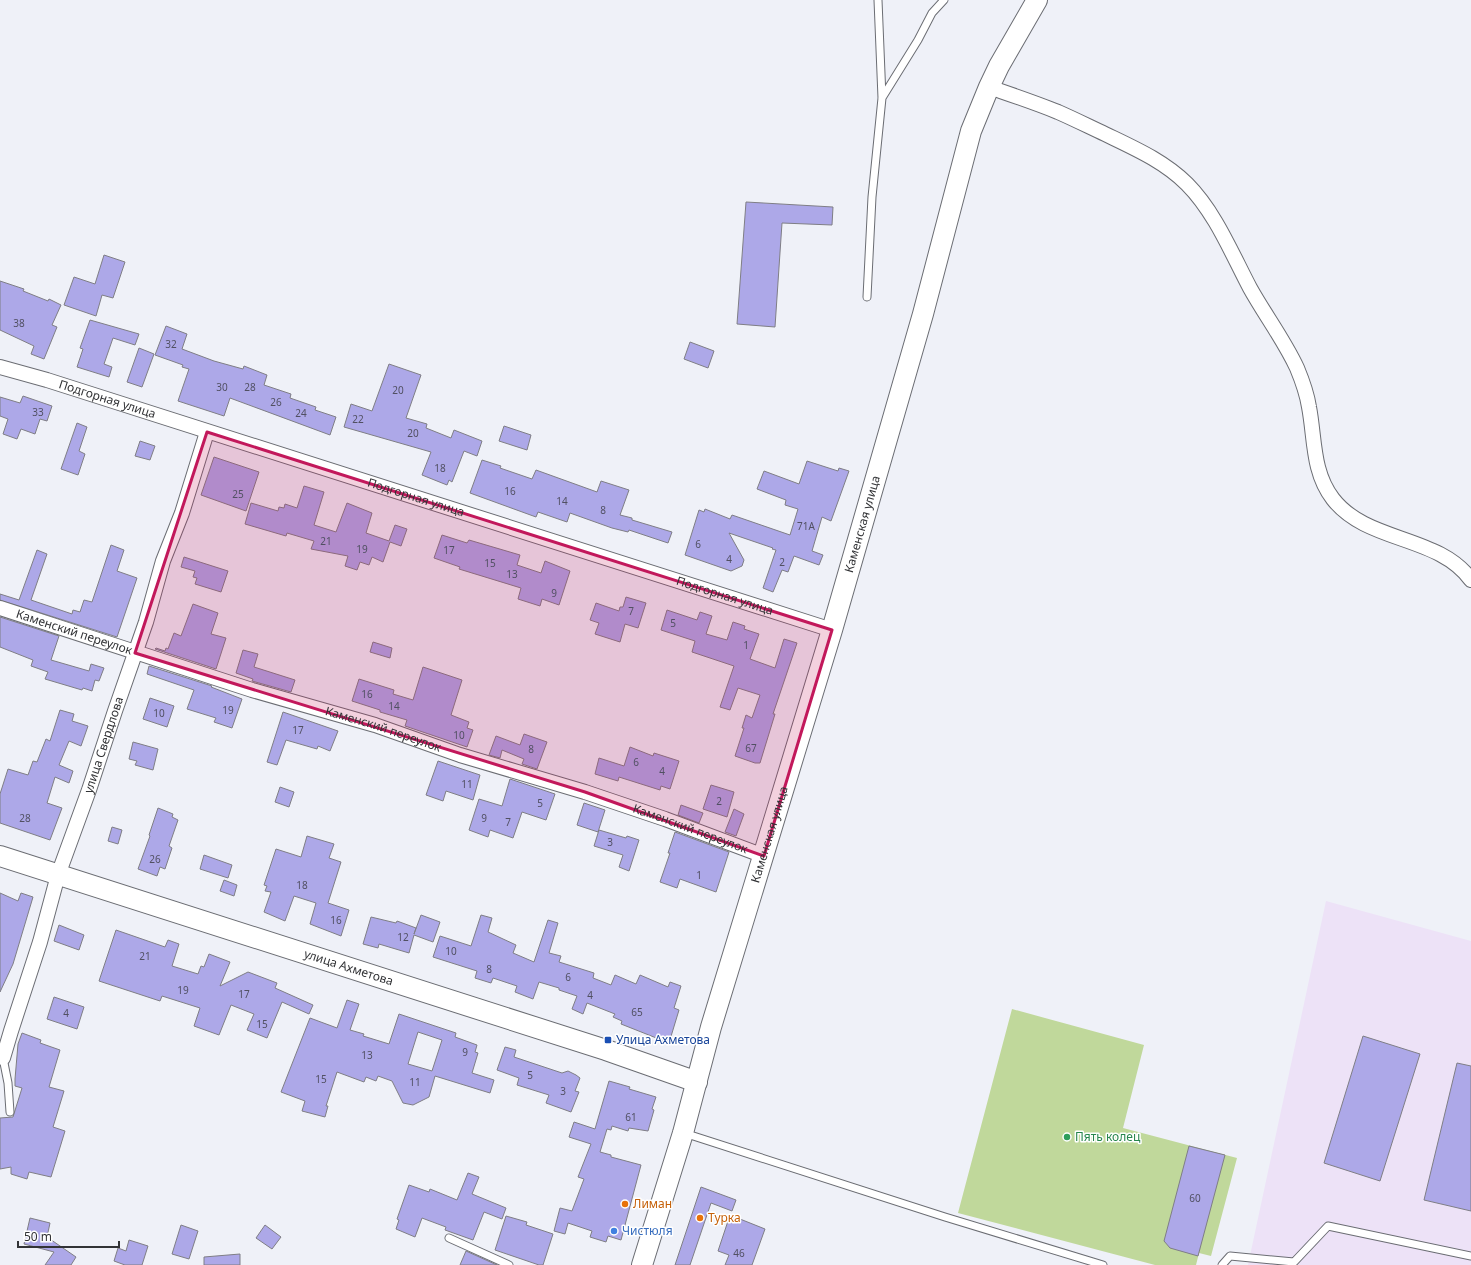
<svg xmlns="http://www.w3.org/2000/svg" width="1471" height="1265" font-family="'Noto Sans',sans-serif">
<style>
.industrial{fill:#ede2f7}
.green{fill:#c0d89b}
.building{fill:#ada8e8;stroke:#7f7e85;fill-rule:evenodd}
.lines{fill:none;stroke-linecap:round;stroke-linejoin:round}
.lane-casing{stroke:#6b6d73;stroke-width:9}
.street-casing{stroke:#6b6d73;stroke-width:16}
.secondary-casing{stroke:#6b6d73;stroke-width:22}
.lane{stroke:#fff;stroke-width:7}
.street{stroke:#fff;stroke-width:14}
.secondary{stroke:#fff;stroke-width:20}
.marked{fill:#c2185b;fill-opacity:0.2;stroke:#c2185b;stroke-width:3;stroke-linejoin:round}
.transit-dot{fill:#1a4fb4;stroke:#fff;stroke-width:1.5}
.leisure-dot{fill:#2e9e5b;stroke:#fff;stroke-width:1.5}
.food-dot{fill:#e8710a;stroke:#fff;stroke-width:1.5}
.shop-dot{fill:#3f7fe0;stroke:#fff;stroke-width:1.5}
.labels{text-anchor:middle;stroke-width:3;stroke-linejoin:round;paint-order:stroke}
.number-label{font-size:10px;fill:#515062}
.street-label{font-size:12px;fill:#323336;stroke:#fff}
.transit-label{font-size:12px;fill:#164399;stroke:#fff;text-anchor:start}
.leisure-label{font-size:12px;fill:#27864d;stroke:#fff;text-anchor:start}
.food-label{font-size:12px;fill:#c56008;stroke:#fff;text-anchor:start}
.shop-label{font-size:12px;fill:#366cbe;stroke:#fff;text-anchor:start}
</style>
<rect width="100%" height="100%" fill="#eff1f8"/>
<path class="industrial" d="M1326,901L1471,941V1265H1248Z"/>
<path class="green" d="M1012,1009L1144,1045L1123,1128L1237,1158L1211,1256L1199,1253L1196,1265H1155L958,1213Z"/>
<path class="building" d="M746,202L833,207L832,225L782,223L775,327L737,324Z
M104,255L125,262L113,298L102,295L96,316L64,305L74,277L95,284Z
M0,281L24,289L23,291L48,301L49,299L61,305L52,325L57,327L44,359L31,354L34,346L0,330Z
M90,320L139,334L135,345L113,338L104,364L112,367L109,377L77,367L83,349L80,348Z
M166,326L187,334L182,349L214,361L243,369L244,366L267,375L264,385L291,394L290,398L316,407L315,410L336,417L330,435L230,398L224,416L178,401L189,369L182,367L183,365L155,355Z
M690,342L714,351L708,368L684,359Z
M139,348L154,354L142,387L127,382Z
M389,364L421,375L406,418L427,424L426,428L451,438L454,430L482,441L477,456L464,451L452,482L449,480L447,485L422,475L431,452L344,427L351,404L372,411Z
M23,396L52,406L47,421L40,419L35,434L21,429L17,439L3,434L8,419L0,416V397L20,403Z
M77,423L87,427L79,451L85,454L78,475L61,469Z
M504,426L531,435L527,450L499,441Z
M140,441L155,446L150,460L135,456Z
M214,457L259,472L246,511L201,495Z
M482,460L501,466L500,468L532,479L536,470L597,492L601,481L629,490L620,515L632,518V520L672,532L668,543L629,530L628,532L612,528L570,513L567,522L538,512L536,517L470,493Z
M807,461L838,471L839,468L849,471L831,521L822,517L812,551L823,555L819,565L794,556L788,572L782,570L773,592L763,588L776,550L772,549L773,548L729,533L744,560L742,566L731,571L685,555L699,510L704,512L705,509L730,519L732,515L790,535L798,509L785,505L786,500L757,489L764,471L799,484Z
M304,486L324,492L314,525L336,532L347,503L372,513L366,533L389,541L395,525L407,529L401,546L390,542L383,562L372,557L369,565L360,562L357,570L345,566L348,556L311,549L314,541L287,533L286,536L245,524L251,503L278,511L279,507L284,508L285,504L297,508Z
M442,535L467,543L469,540L520,555L517,565L541,573L545,561L570,571L559,605L542,599L540,606L518,599L521,588L459,569L460,567L434,558Z
M111,545L124,550L117,571L137,578L117,637L0,600V594L19,600L37,550L47,554L31,600L72,614L73,610L80,612L84,600L92,602Z
M184,557L228,571L221,592L195,584L197,578L193,577L195,571L181,567Z
M626,597L646,603L638,628L625,624L620,642L595,634L599,623L590,620L596,603L619,611L620,607H623Z
M193,604L218,613L211,634L226,638L216,669L155,649L156,648L165,651L166,648L168,649L174,633L181,636Z
M667,610L697,620L700,612L712,616L706,634L727,640L733,622L745,626L744,629L759,634L750,659L775,668L784,639L797,643L773,714H775L760,763H755L735,756L744,728H742L746,715L752,718L760,695L738,688L730,710L720,707L734,666L692,652L695,641L661,630Z
M0,617L59,636L51,660L89,671L91,664L104,668L99,681L95,680L92,691L83,688L82,690L45,679L48,672L31,666L33,660L0,647Z
M373,642L392,648L390,658L370,652Z
M243,650L258,654L254,667L295,680L291,692L252,681L253,679L236,673Z
M149,666L212,686L211,687L242,699L232,728L214,722L216,718L187,709L194,690L147,674Z
M423,667L462,680L451,715L469,722L467,728L473,730L467,747L405,726L407,720L380,712V710L352,701L359,679L394,690L393,694L413,700Z
M150,698L174,706L167,727L143,719Z
M60,710L74,714L72,721L88,726L81,746L69,741L59,765L73,771L69,783L55,777L47,803L62,808L50,840L0,823V794L8,769L28,775L33,761L37,762L46,739L50,741Z
M283,712L338,731L330,751L318,746L317,749L286,740L277,765L267,762Z
M524,734L547,742L537,769L522,764L524,759L502,750L500,758L489,755L496,736L520,745Z
M133,742L158,749L153,770L135,765L137,761L129,759Z
M630,747L653,756L654,753L679,761L670,789L661,786L660,790L619,777L618,781L595,774L599,758L624,766Z
M438,761L480,775L473,800L446,791L443,801L426,795Z
M510,779L555,794L546,820L522,812L513,838L490,830L488,837L469,830L479,799L502,806Z
M711,785L734,792L727,817L703,809Z
M280,787L294,792L289,807L275,802Z
M584,803L605,810L598,832L577,825Z
M681,805L703,813L699,823L678,815Z
M158,808L173,814L172,817L178,820L169,846L172,848L165,869L160,867L157,876L138,869L150,836L149,835Z
M734,809L744,814L736,836L725,832Z
M112,827L122,830L118,844L108,841Z
M599,830L626,838L627,836L639,840L629,871L619,867L623,855L594,846Z
M675,832L729,852L716,892L680,879L677,888L660,882L670,853H668Z
M307,836L334,844L329,858L341,862L328,903L349,910L341,936L310,924L316,903L294,896L285,921L264,912L271,892L265,891L267,886L264,885L276,849L301,857Z
M204,855L232,865L228,878L200,869Z
M224,880L237,885L234,896L220,891Z
M0,893L18,901L21,893L33,897L13,964L0,992Z
M421,915L440,922L433,942L414,935L409,953L379,944L378,948L363,944L371,917L396,923L397,921L416,928L414,934Z
M481,915L492,918L488,932L516,945L513,953L534,962L548,920L558,923L549,953L561,956L559,962L594,973L593,978L611,985L615,975L636,984L640,975L668,987L670,982L681,986L674,1008L679,1010L669,1043L621,1024L622,1021L613,1017L615,1014L587,1003L583,1014L572,1009L577,996L559,990V988L539,982L533,999L515,992L517,986L493,978L491,983L475,978L477,971L433,957L440,936L471,946Z
M59,925L84,935L79,950L54,941Z
M116,930L165,947L168,940L179,944L172,966L198,974L201,966L204,967L209,954L230,962L220,986L248,972L277,983L275,988L313,1005L309,1014L282,1002L267,1038L247,1030L254,1014L231,1005L219,1035L194,1026L200,1008L162,996L160,1001L99,981Z
M54,997L84,1007L77,1029L47,1019Z
M347,1000L359,1004L350,1030L364,1034L363,1036L389,1044L399,1014L456,1033L455,1037L477,1045L475,1052L478,1053L472,1073L494,1080L490,1093L435,1076L429,1097L413,1105L403,1103L392,1081L378,1076L376,1081L366,1077L364,1082L337,1072L326,1106H328L325,1117L302,1111L305,1101L281,1092L310,1018L337,1028ZM418,1032L442,1040L432,1071L408,1064Z
M22,1033L41,1040L40,1043L60,1050L49,1087L64,1091L53,1127L65,1131L51,1177L29,1172L27,1179L11,1174V1167L0,1169V1118L13,1117L22,1088L15,1086V1079L18,1044Z
M1363,1036L1420,1054L1380,1181L1324,1163Z
M505,1047L516,1050L514,1057L562,1073L568,1071L576,1075L580,1078L575,1091L579,1092L571,1112L546,1103L549,1095L517,1085L519,1078L497,1070Z
M1457,1063L1471,1066V1211L1424,1200Z
M609,1081L630,1087L629,1089L656,1097L652,1109L654,1110L648,1131L629,1128L628,1131L612,1126L611,1130L607,1129L600,1152L611,1155V1157L641,1165L621,1240L608,1236L606,1242L590,1237L592,1231L568,1223L565,1234L554,1231L560,1208L572,1211L584,1179L578,1177L591,1144L569,1137L574,1122L595,1129Z
M1189,1146L1225,1155L1198,1256L1170,1248L1164,1241Z
M468,1173L479,1177L472,1194L506,1208L502,1219L484,1212L473,1240L445,1230L446,1227L422,1218L415,1237L396,1229L399,1220L397,1219L409,1185L429,1192L430,1189L457,1200Z
M701,1187L736,1200L732,1211L711,1203L690,1265H675Z
M730,1215L765,1229L752,1265H725L729,1255L718,1251Z
M506,1216L527,1222L526,1225L553,1234L543,1265H539L495,1250Z
M30,1218L50,1223L47,1237L76,1257L71,1265H45L54,1252L24,1244Z
M181,1225L198,1231L189,1259L172,1254Z
M265,1225L281,1237L272,1249L256,1238Z
M129,1240L148,1246L142,1265H125L114,1261L118,1248L126,1251Z
M466,1251L497,1265H460Z
M240,1254V1265H204V1257Z"/>
<g class="lines">
<g class="lane-casing">
<path id="lane" d="M882,98L918,40L932,13L944,0
M867,297L872,197L882,98L878,0
M3,1058L8,1083L10,1112
M684,1133L945,1217L1103,1265
M449,1238L509,1265
M1222,1265L1230,1256L1294,1262L1328,1226L1471,1256"/>
</g>
<g class="street-casing">
<g id="street">
<path d="M989,87C1012,95 1036,103 1058,112C1074,119 1090,127 1105,134C1134,148 1164,161 1187,184C1215,212 1232,254 1250,288C1265,315 1284,340 1297,368C1302,380 1307,394 1309,407C1315,438 1312,472 1333,499C1367,543 1439,535 1471,580"/>
<path id="s1" d="M0,367L47,380L832,630"/>
<path id="s2" d="M0,608L252,690L375,725L460,755L585,792L665,819L764,856"/>
<path id="s3" d="M3,1058L11,1031L40,942L58,875L89,790L115,711L146,622L163,561L182,513L207,432"/>
</g>
</g>
<g class="secondary-casing">
<g id="secondary">
<path id="s4" d="M0,856L606,1050L697,1082"/>
<path id="s5" d="M642,1265L683,1133L711,1027L832,630L923,314L971,131L989,87L999,66L1037,0"/>
</g>
</g>
<use href="#lane" class="lane"/>
<use href="#street" class="street"/>
<use href="#secondary" class="secondary"/>
</g>
<path class="marked" d="M207,432L832,630L764,856L585,792L135,653Z"/>
<rect class="transit-dot" x="604" y="1036" width="8" height="8" rx="2"/>
<circle class="leisure-dot" cx="1067" cy="1137" r="4"/>
<g class="food-dot">
<circle cx="625" cy="1204" r="4"/>
<circle cx="700" cy="1218" r="4"/>
</g>
<circle class="shop-dot" cx="614" cy="1231" r="4"/>
<g class="labels">
<g class="number-label">
<text x="19" y="327">38</text>
<text x="171" y="348">32</text>
<text x="222" y="391">30</text>
<text x="250" y="391">28</text>
<text x="398" y="394">20</text>
<text x="276" y="406">26</text>
<text x="38" y="416">33</text>
<text x="301" y="417">24</text>
<text x="358" y="423">22</text>
<text x="413" y="437">20</text>
<text x="440" y="472">18</text>
<text x="510" y="495">16</text>
<text x="238" y="498">25</text>
<text x="562" y="505">14</text>
<text x="603" y="514">8</text>
<text x="806" y="530">71А</text>
<text x="326" y="545">21</text>
<text x="698" y="548">6</text>
<text x="362" y="553">19</text>
<text x="449" y="554">17</text>
<text x="729" y="563">4</text>
<text x="782" y="566">2</text>
<text x="490" y="567">15</text>
<text x="512" y="578">13</text>
<text x="554" y="597">9</text>
<text x="631" y="615">7</text>
<text x="673" y="627">5</text>
<text x="746" y="649">1</text>
<text x="367" y="698">16</text>
<text x="394" y="710">14</text>
<text x="228" y="714">19</text>
<text x="159" y="717">10</text>
<text x="298" y="734">17</text>
<text x="459" y="739">10</text>
<text x="751" y="752">67</text>
<text x="531" y="753">8</text>
<text x="636" y="766">6</text>
<text x="662" y="775">4</text>
<text x="467" y="788">11</text>
<text x="719" y="805">2</text>
<text x="540" y="807">5</text>
<text x="25" y="822">28</text>
<text x="484" y="822">9</text>
<text x="508" y="826">7</text>
<text x="610" y="846">3</text>
<text x="155" y="863">26</text>
<text x="699" y="879">1</text>
<text x="302" y="889">18</text>
<text x="336" y="924">16</text>
<text x="403" y="941">12</text>
<text x="451" y="955">10</text>
<text x="145" y="960">21</text>
<text x="489" y="973">8</text>
<text x="568" y="981">6</text>
<text x="183" y="994">19</text>
<text x="244" y="998">17</text>
<text x="590" y="999">4</text>
<text x="637" y="1016">65</text>
<text x="66" y="1017">4</text>
<text x="262" y="1028">15</text>
<text x="465" y="1056">9</text>
<text x="367" y="1059">13</text>
<text x="530" y="1079">5</text>
<text x="321" y="1083">15</text>
<text x="415" y="1086">11</text>
<text x="563" y="1095">3</text>
<text x="631" y="1121">61</text>
<text x="1195" y="1202">60</text>
<text x="739" y="1257">46</text>
</g>
<g class="street-label">
<text dy="4" stroke="none"><textPath href="#s1" startOffset="112">Подгорная улица</textPath></text>
<text dy="4" stroke="none"><textPath href="#s1" startOffset="436">Подгорная улица</textPath></text>
<text dy="4" stroke="none"><textPath href="#s5" startOffset="773">Каменская улица</textPath></text>
<text dy="4" stroke="none"><textPath href="#s1" startOffset="760">Подгорная улица</textPath></text>
<text dy="4" stroke="none"><textPath href="#s2" startOffset="78">Каменский переулок</textPath></text>
<text dy="4" stroke="none"><textPath href="#s2" startOffset="402">Каменский переулок</textPath></text>
<text dy="4" stroke="none"><textPath href="#s3" startOffset="329">улица Свердлова</textPath></text>
<text dy="4" stroke="none"><textPath href="#s2" startOffset="725">Каменский переулок</textPath></text>
<text dy="4" stroke="none"><textPath href="#s5" startOffset="449">Каменская улица</textPath></text>
<text dy="4" stroke="none"><textPath href="#s4" startOffset="366">улица Ахметова</textPath></text>
</g>
<g class="transit-label">
<text x="616" y="1044">Улица Ахметова</text>
</g>
<g class="leisure-label">
<text x="1075" y="1141">Пять колец</text>
</g>
<g class="food-label">
<text x="633" y="1208">Лиман</text>
<text x="708" y="1222">Турка</text>
</g>
<g class="shop-label">
<text x="622" y="1235">Чистюля</text>
</g>
</g>
<path d="M18 1241v6h101v-6" fill="none" stroke="#323336" stroke-width="2"/>
<text x="24" y="1241" font-size="12" fill="#323336" stroke="#ffffff" stroke-width="3" paint-order="stroke">50 m</text>
</svg>
